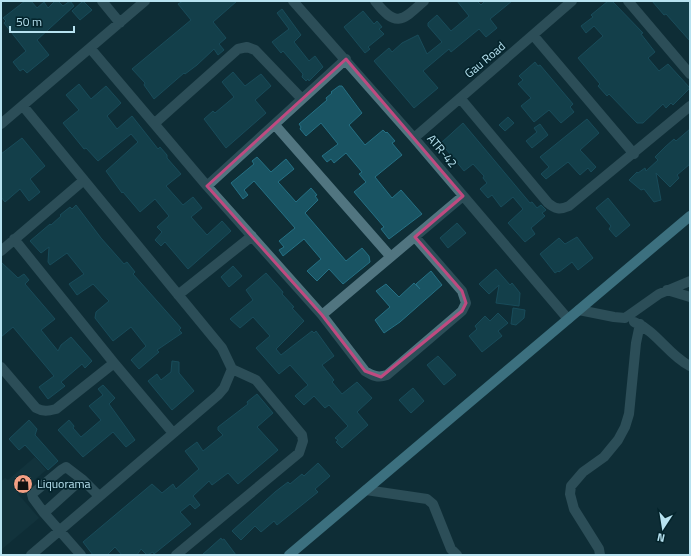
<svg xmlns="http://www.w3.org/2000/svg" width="691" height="556" font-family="'Titillium Web',sans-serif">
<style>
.built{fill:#173a44}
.building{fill:#195463;stroke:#257084}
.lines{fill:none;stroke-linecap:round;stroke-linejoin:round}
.minor{stroke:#517580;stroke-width:10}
.major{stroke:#73c1d7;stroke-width:10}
.marked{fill:none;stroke:#bf4a80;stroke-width:3;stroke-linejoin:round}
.labels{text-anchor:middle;stroke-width:3.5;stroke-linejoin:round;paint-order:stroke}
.street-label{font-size:12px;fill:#b7e2f0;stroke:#04242c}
.poi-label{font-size:12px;fill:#b7e2f0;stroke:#04242c;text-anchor:start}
</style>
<rect width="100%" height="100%" fill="#0f2e36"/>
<path class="built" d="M35,457L46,470L18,494L39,518L2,549L1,482L5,478L8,480Z"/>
<path class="building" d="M25,1H31L37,8L44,2L48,8L55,1H58L63,6L70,1L74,6L37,40L49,55L27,73L23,69L20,71L13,62L26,51L4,23L6,21L3,18Z
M83,1L92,10L80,20L72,11Z
M183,1H237L213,22L226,38L219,44L224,50L218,55L214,49L197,65L185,74L184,73L154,99L144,85L145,83L132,69L191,20L178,4Z
M457,1H477L481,5L485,1H512L490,19L497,28L486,37L479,29L451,52L449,49L423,71L438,88L414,108L374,61L389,48L392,52L402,43L418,35L427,54L442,42L428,26V23L437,15L451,31L469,16Z
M608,1H612L643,33L641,34L655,52L648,58L659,71L668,64L690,88L673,105L671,103L666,108L663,104L643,123H637L609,94L607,96L598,86L600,84L578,58L603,36L594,26L586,33L581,26L593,17L591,15Z
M652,1H690V41L666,14L664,15Z
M282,9L301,35L294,42L309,61L315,56L323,67L309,81L308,79L306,81L302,77L303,74L283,51L281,53L272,42L289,29L277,13Z
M363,11L374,24L377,21L382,27L379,29L384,34L368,47L370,49L365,53L344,27Z
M535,62L538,66L540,65L573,104L570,107L574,112L561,123L549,110L534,122L521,106L531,98L518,84L523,80L519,76Z
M233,72L245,86L261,74L271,86L255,100L266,113L226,148L204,119L213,111L215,113L234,97L222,82Z
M79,84L91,99L106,86L121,103L107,116L117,129L132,116L158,149L160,147L167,155V158L181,174L166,186L183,205L193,197L202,208L191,217L207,235L222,221L231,231L188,269L165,242L161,246L155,240L162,232L157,227L169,216L155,199L140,212L123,192L122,193L106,171L138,142L131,134L98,161L86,148L84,149L63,123L79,110L66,95Z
M339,86H342L362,113L349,125L365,145L383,130L386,133L387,132L395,141L392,143L402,155L375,177L392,198L401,190L422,214L389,239L381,229L384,227L354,192L366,182L359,174L362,172L346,153L334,163L331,159L327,162L322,156L338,144L321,123L306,136L300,129L301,127L299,124L327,100L326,98L332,93L331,92Z
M508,117L514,123L505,131L499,125Z
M587,119L599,133L580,150L596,167L591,172L588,168L580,175L568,162L546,179L541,174L549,167L540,157Z
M463,123L530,203L532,202L537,208L541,205L546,210L542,213L545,216L531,228L535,234L525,242L508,223L523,209L513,197L501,207L492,195L488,198L480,189L487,183L483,178L484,176L473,164L464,171L441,143Z
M540,124L548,135L532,148L526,141L537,132L534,128Z
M690,129V164L677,175L679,178L670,187L656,173L661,200L654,202L644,189L641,190L629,180L637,172L638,173L645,168L646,171L658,160L655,157L665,147L674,139L676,141Z
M22,138L45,166L30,179L40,192L29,201L20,189L5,202L1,197V154Z
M257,157L271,172L286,159L294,169L278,182L279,183L296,202L311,188L317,195L315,196L318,200L305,213L346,261L362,248L369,256L370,262L343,284L329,269L317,281L307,271L321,259L304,239L283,256L279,250L284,247L279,241L295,228L254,181L244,190L248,195L243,199L231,183L254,164L252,161Z
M608,198L630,225L616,237L609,229L611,226L596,208Z
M76,205L101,238L124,264L127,262L135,272L133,274L181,328L179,330L182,333L157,350L159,352L139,369L131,360L146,346L131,327L113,341L95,318L96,312L109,301L93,284L77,295L69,284L84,274L67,253L50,265L48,262L49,247L41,253L30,241L50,224L51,225L61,216L60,215L70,207L72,209Z
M457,223L466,233L448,248L440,238Z
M577,237L593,258L578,270L572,262L559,272L558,271L555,273L540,254L559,238L565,244Z
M1,262L18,278L24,274L29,280L25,284L55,319L41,330L58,351L61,345L71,337L92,361L85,368L82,364L61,382L65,386L48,399L39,387L54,376L13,327L1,337Z
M233,266L242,276L229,287L221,277Z
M496,269L510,285L512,283L520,293L519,306L496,303L499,285L489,294L479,284Z
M431,271L442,285L400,322L384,333L375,320L390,307L376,291L386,284L399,297L414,283L420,289L416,284Z
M266,273L283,292L282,294L294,307L292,308L304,321L276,349L281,355L312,331L314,333L316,331L334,356L322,365L334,380L332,382L342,394L357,382L372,398L357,412L368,425L342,448L336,442L338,440L335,438L348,426L329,405L325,408L314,396L304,405L295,396L308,385L290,365L279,374L256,348L270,336L253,317L240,328L230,319L253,300L246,290Z
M513,308L525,310L524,318L516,325L511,324Z
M498,313L508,323L498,331L502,336L482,352L469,336L477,329L475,326L485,316L490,321Z
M438,356L456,375L444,385L427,365Z
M172,361L179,362V373L194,391L172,410L148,381L157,374L161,380L171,372Z
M103,385L115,398L109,404L135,440L126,447L113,432L83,457L58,430L69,420L74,426L73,428L81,437L101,420L89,406L103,395L98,389Z
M413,388L424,401L411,413L399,400Z
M257,394L273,413L257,427L278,450L238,484L228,473L212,485L209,481L193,496L200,505L195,509L190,504L180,512L191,524L154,554L153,552L147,555L141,549L137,555H122L115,547L107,555H93L83,542L152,484L162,493L173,484L176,489L199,469L185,451L197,442L203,451L223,435L218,430V427L248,404L247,402Z
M29,420L37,429L35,435L58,461L48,470L25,445L19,450L9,439Z
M318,463L330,476L315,489L318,492L277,525L274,521L261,532L255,526L241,540L232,531L275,492L288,482L290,484L302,474L304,476Z
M221,538L222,540L224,539L236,555H202Z"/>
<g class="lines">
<path class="minor" d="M102,1L120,23
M293,1L414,138L568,319
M375,1C396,28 402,21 424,1
M628,1L690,74
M533,35L634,154
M90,48L207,186L322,315L365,371C373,376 378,378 387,375L462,311L466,303L462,291L415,237
M460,98L548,203C555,209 560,210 569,206L690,106
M23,106L222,348L232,369L224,388L218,395L31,555
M155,123L238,49L247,47L255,50L302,99
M1,124L145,1
M275,125L390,256
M414,138L572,1
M207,186L346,59
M14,239L114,363L173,433
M1,251L84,180
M667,290L690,297
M178,295L252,236
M579,310L614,317L625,318L659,294L690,281
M322,315L463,196
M634,322C657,331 668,355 690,366
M1,367L36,408C43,412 48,411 56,409L114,363
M366,490L427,499L433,504L451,549L457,555
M44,513L33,498L32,494L61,470L66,467L83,480
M81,555L44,513L75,485L83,480L99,496
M176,555L299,453L303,441L302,435L256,380L232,369
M600,555L599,549L574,509L570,494L571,486L583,472L604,457L618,440L625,427L629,414L636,343L640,324"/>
<path class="major" d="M289,555L690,216"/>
</g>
<path d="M0 0H691V556H0ZM346,59L463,196L415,237L462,291L466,303L462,311L381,377L365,371L322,315L207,186Z" fill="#0f2e36" fill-opacity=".55" fill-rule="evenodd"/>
<path class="marked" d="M346,59L463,196L415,237L462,291L466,303L462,311L381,377L365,371L322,315L207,186Z"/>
<defs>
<g id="shop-disc" transform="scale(1)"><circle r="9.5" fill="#f39f84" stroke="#04242c"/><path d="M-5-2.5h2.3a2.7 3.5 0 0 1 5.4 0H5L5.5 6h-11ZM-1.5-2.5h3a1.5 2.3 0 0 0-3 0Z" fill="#111"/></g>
</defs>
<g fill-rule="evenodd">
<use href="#shop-disc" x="23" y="484"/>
</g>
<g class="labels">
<g class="street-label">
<text transform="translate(485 60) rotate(-40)" y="4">Gau Road</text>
<text transform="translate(442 151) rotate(50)" y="4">ATR-42</text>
</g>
<g class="poi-label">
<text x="37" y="488">Liquorama</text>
</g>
</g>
<rect width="691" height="556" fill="none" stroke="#b7e2f0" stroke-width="4"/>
<g transform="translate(663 528) rotate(192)" stroke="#04242c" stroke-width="3" paint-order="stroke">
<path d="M0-3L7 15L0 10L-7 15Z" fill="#b7e2f0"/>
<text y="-6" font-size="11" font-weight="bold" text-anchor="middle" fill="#b7e2f0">N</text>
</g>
<path d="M10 26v6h64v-6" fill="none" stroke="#b7e2f0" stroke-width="2"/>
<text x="16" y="26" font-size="12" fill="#b7e2f0" stroke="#04242c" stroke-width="3" paint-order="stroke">50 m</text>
</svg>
